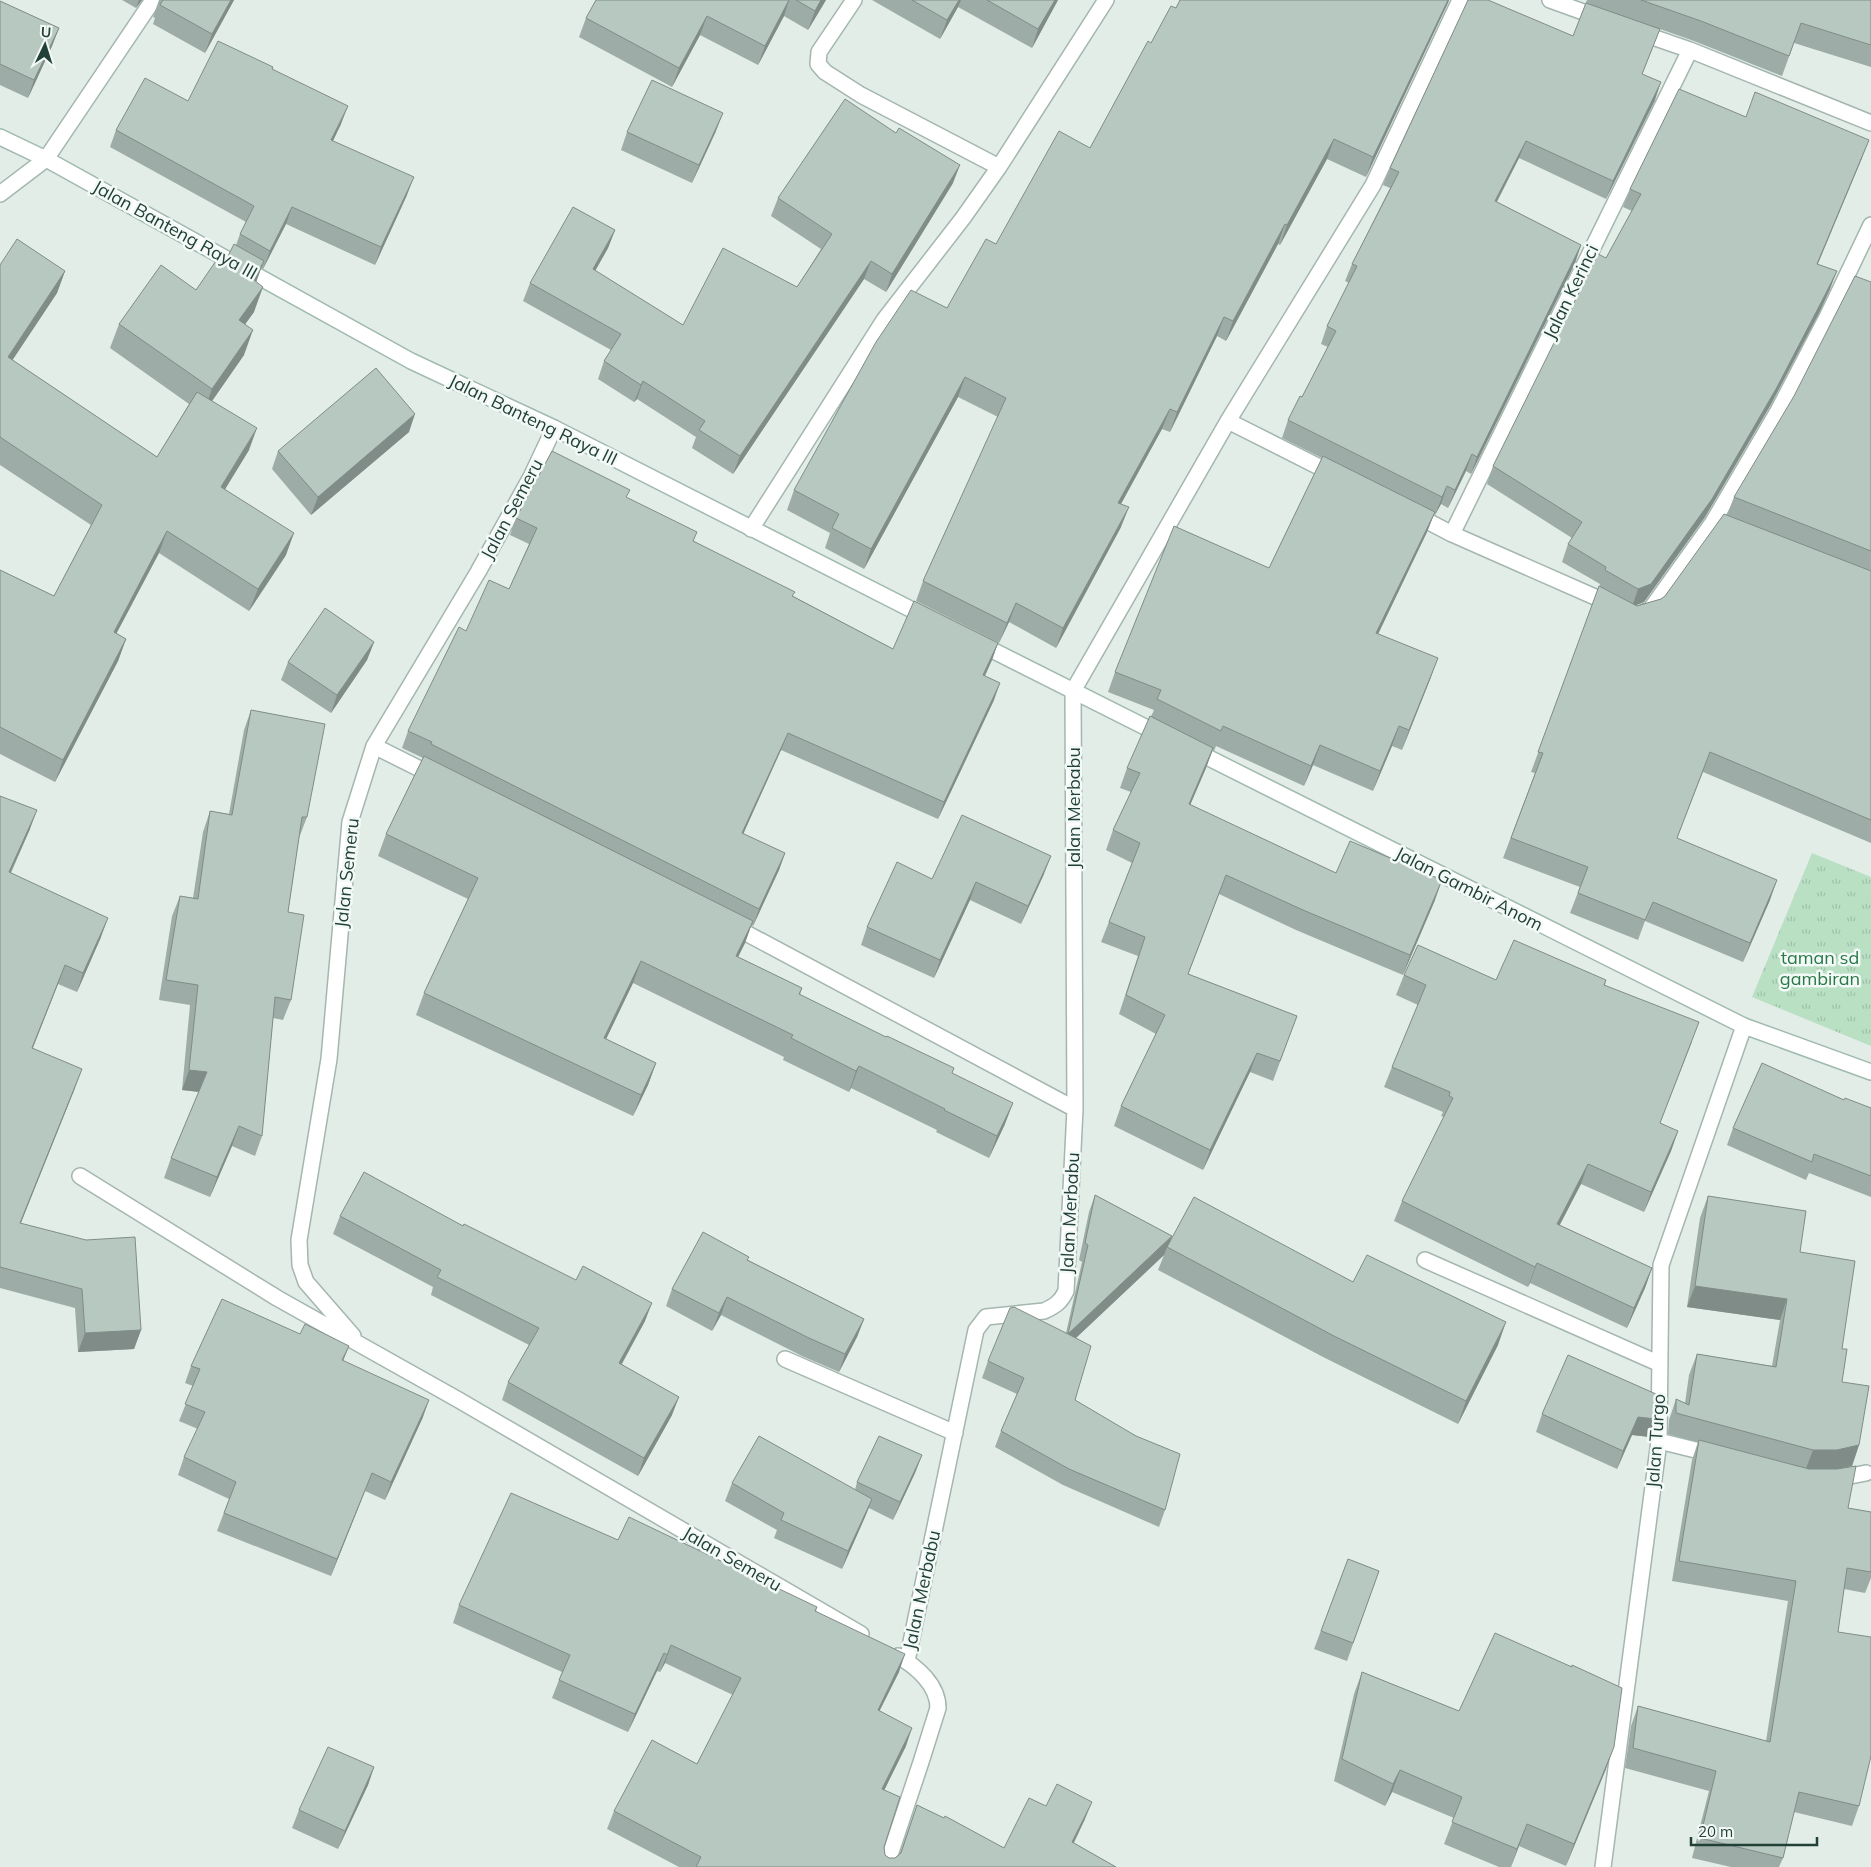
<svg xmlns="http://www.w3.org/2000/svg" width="1871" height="1867" font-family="Mulish,sans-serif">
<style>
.park{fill:url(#park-tufts)}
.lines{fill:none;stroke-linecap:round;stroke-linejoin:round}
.street-casing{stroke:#a4b6af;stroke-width:18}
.secondary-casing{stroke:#a0bab0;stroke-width:18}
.street{stroke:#fff;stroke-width:15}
.secondary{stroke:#fff;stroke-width:15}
.wall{fill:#9daca6}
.shaded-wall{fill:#808c87}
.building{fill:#b7c8c1;stroke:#808c87}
.labels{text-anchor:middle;stroke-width:5;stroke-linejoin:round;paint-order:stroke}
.street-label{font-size:18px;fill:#214037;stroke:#f3f9f6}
.park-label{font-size:18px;fill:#287947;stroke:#f3f9f6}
</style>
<defs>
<pattern id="park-tufts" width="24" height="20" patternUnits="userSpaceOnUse" patternTransform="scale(1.25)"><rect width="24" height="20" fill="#bae0c4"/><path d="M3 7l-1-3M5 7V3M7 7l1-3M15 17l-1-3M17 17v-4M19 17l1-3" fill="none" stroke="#a0c1a9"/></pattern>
</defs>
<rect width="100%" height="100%" fill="#e2ede8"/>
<path class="park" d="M1812,853L1871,877V1046L1752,997Z"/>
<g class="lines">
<g class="street-casing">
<path id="street" d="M854,0L819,52L818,64L825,72L861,95L999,167
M1550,0L1600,18
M1638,32L1690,50L1871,123
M0,194L46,159L153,0
M1335,475L1228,421L1373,185L1460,0
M1414,514L1452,534L1595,597L1613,607
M751,529L884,320L963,218L999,167L1106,0
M1452,534L1690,50
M1644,612L1650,610L1713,522L1778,411L1827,317L1871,225
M374,746L436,777
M731,925L1075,1109
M80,1176L277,1298L457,1399L861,1634
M1425,1260L1660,1364
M353,1336L306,1282L300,1265L299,1240L329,1059L350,822L374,746L478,572L531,477L554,428
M785,1359L955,1433
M1659,1441L1716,1455
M1835,1479L1866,1473
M907,1661L976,1330L986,1317L1044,1311C1055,1306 1061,1302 1066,1291L1075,1109L1073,691L1228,421
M886,1867L921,1762L938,1708C938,1685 917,1667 898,1656
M1603,1867L1659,1441L1661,1265L1744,1026"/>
</g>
<g class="secondary-casing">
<path id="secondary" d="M0,137L46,159L411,361L554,428L928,618
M978,643L1163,736
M1193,750L1744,1026L1871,1072"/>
</g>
<use href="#street" class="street"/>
<use href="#secondary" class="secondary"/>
</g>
<path class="wall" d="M122,0H142L136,8Z
M159,0H234L205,53L153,24L155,18L153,17Z
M596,0H826L808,30L784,16L758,65L700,35L672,87L579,37L586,18Z
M872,0H1058L1032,48L958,7L940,39Z
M1180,0H1449L1366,177L1327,159L1280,245L1278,244L1226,341L1217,336L1170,432L1162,429L1121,504V527L1056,648L1009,622L999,643L916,601L923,581L998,417L958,397L864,569L825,548L830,533L787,510L794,490L947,308L996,244L1090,148L1151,43L1176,8Z
M1587,0H1871V67L1794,43L1782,76L1694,41L1660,29L1642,75L1655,100L1606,199L1519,158L1497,202L1581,245L1575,263L1471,474L1466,471L1448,508L1441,504L1435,515L1434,514L1427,532L1378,634L1431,677L1402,750L1392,746L1373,791L1313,765L1304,786L1216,746L1214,751L1213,750L1206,768L1190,805L1336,873L1435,900L1403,975L1296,930L1219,894L1188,974L1297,1016L1273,1081L1250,1072L1203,1170L1114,1126L1121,1106L1156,1034L1119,1014L1138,956L1101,942L1132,863L1106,850L1113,830L1131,792L1120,788L1127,768L1154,710L1108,692L1115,672L1269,568L1322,458L1282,438L1288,420L1302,397L1328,347L1321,344L1327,326L1349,283L1345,281L1352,264L1390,188L1383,185L1390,168L1573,36Z
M0,1L59,28L52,46L28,98L0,85Z
M272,69L341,124L333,141L407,195L375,265L286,224L263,269L261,268L256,282L254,312L245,324L244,355L212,401L249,450L225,489L286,555L249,611L159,553L116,634L126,639L118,661L55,782L0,754V570L54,596L91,525L0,465V265L65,271L57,293L12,360L157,457L189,404L110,348L119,324L196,290L226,260L236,245L240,234L246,222L110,147L116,130L188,101Z
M1746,117L1862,158L1818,264L1830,289L1819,313L1770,406L1705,517L1644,602L1635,605L1637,606L1661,599L1665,596L1727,515L1734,497L1871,282V843L1703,772L1677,838L1770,900L1743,962L1645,921L1638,940L1570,913L1580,887L1503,858L1535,773L1531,772L1600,584L1562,562L1568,544L1572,538L1487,484L1493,466L1632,211L1623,207L1630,189Z
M716,131L692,183L621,150L627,132Z
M953,183L886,292L864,279L733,474L692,448L696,437L637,399L634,402L598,379L604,361L611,350L523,301L530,283L615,230L608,248L595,271L683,325L797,287L821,249L771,216L778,198Z
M409,432L311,515L272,469L278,451Z
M627,498L694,541L793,596L893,649L998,643L992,660L985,676L994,700L938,819L781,750L743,834L785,853L779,870L753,926L751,925L745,943L738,957L802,988L800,995L952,1073L1005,1124L989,1158L936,1132L937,1130L851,1088L849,1092L783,1060L784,1057L633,983L606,1039L656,1063L648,1085L633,1116L416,1015L424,993L468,899L378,856L386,834L423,758L402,748L408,731L466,631L509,589L529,544L510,535L516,518Z
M374,642L367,660L331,713L281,680L288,662Z
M251,710L307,817L299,838L288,912L291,1000L283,1020L273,1018L262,1136L255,1156L232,1146L210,1197L164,1178L171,1158L199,1092L182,1090L190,1005L159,1000L172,916L180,896L193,898L203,832L210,811L229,814L244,730Z
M0,796L30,829L11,873L101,937L77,992L58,984L33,1048L75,1088L21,1223L141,1330L134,1349L78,1352L75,1308L0,1288Z
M1044,874L1021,924L970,900L934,978L861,945L867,927L932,879Z
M1404,975L1496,980H1606L1605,985L1692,1042L1660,1123L1678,1131L1671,1151L1644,1212L1581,1184L1559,1225L1652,1268L1645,1288L1627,1328L1530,1283L1528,1287L1394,1221L1402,1201L1444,1117L1441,1116L1443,1112L1384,1087L1392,1067L1418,1005L1396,995Z
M1844,1100L1871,1108V1197L1809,1173L1806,1180L1727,1145L1733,1128Z
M1095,1195L1172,1236L1170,1240L1353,1282L1498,1345L1458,1424L1325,1358L1158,1270L1164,1255L1076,1338L1075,1400L1165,1510L1159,1527L1063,1485L995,1447L1001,1431L1017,1394L982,1378L988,1361L1066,1333L1082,1262L1079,1260L1089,1212Z
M1708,1196L1800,1252L1842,1349V1382L1859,1445L1852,1466L1836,1469L1848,1508L1871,1512V1578L1865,1593L1844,1589L1838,1632L1859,1806L1852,1826L1794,1812L1783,1858L1779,1867H1731L1692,1858L1709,1791L1625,1768L1631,1726L1638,1706L1766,1741L1788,1601L1672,1581L1692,1460L1698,1442L1668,1434L1669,1420L1676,1399L1685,1403L1689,1375L1697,1354L1772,1366L1780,1320L1687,1307L1700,1218Z
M340,1216L463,1226L645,1321L622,1364L672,1415L638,1476L502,1400L508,1382L529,1345L431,1295L433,1287L333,1234Z
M748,1260L864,1319L857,1337L839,1372L802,1356L721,1315L712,1331L666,1306L672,1289Z
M300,1334L349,1346L343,1361L423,1417L385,1500L365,1491L331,1576L217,1531L229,1499L178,1475L184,1457L198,1429L179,1421L193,1386L185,1383L191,1366Z
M1542,1414L1656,1419L1650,1437L1632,1435L1617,1469L1536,1432Z
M922,1455L915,1473L893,1520L869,1508L865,1517L842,1569L774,1538L777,1530L725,1501L732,1483L855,1490L857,1482Z
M618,1540L817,1607L816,1611L899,1672L879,1711L906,1746L884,1790V1847L885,1855L889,1858H895L900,1853L917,1805L1004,1848L1046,1806L1085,1819L1074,1843L1116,1867H679L607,1829L614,1811L697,1764L733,1695L665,1663L660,1672L657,1671L628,1732L552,1698L562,1672L453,1623L459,1605Z
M1348,1559L1379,1571L1347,1661L1314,1649Z
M1362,1672L1459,1711L1606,1769L1566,1866L1519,1846L1511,1867H1499L1444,1844L1454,1818L1392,1792L1385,1806L1334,1781L1354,1694Z
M374,1767L368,1785L338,1849L292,1828L299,1810Z"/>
<path class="shaded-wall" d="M139,0H142L136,8Z
M231,0H234L205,53L212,34Z
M789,0L784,16L758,65L765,46Z
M821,0H826L808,30L815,11Z
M959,0H961L958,7L940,39L947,20Z
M1055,0H1058L1032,48L1038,29Z
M1448,0H1449L1448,3L1366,177L1373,157Z
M707,16L700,35L672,87L679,68Z
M59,28L52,46L28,98L34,80Z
M1661,82L1655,100L1606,199L1613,181Z
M348,106L341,124L325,157L331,140Z
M723,113L716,131L692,183L699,165Z
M1334,139L1327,159L1280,245L1287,225Z
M1869,140L1862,158L1810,282L1817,264Z
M1526,141L1519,158L1488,218L1495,201Z
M960,165L953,183L886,292L892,274Z
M414,177L407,195L375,265L381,247Z
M292,207L286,224L263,269L270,251Z
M1285,224L1278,244L1226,341L1233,321Z
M615,230L608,248L586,287L593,269Z
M1581,245L1575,263L1471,474L1477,457Z
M264,261L255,285L254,280Z
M871,261L864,279L733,474L740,456Z
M65,271L57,293L0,379L8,357Z
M1837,271L1830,289L1819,313L1770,406L1705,517L1644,602L1632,607L1638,589Z
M263,287L254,312L230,345L239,320Z
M1224,317L1217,336L1170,432L1177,412Z
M253,330L244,355L203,414L212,389Z
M965,377L958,397L864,569L871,549Z
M643,381L637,399L634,402L641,385Z
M1170,409L1162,429L1111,522L1118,503Z
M415,414L409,432L311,515L318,497Z
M257,428L249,450L213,509L221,487Z
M1472,454L1466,471L1448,508L1455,490Z
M1447,486L1441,504L1435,515L1442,497Z
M1129,507L1121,527L1056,648L1063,628Z
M1435,512L1427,532L1369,653L1376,633Z
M167,531L159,553L105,655L114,632Z
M294,533L286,555L249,611L258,589Z
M1016,603L1009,622L999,643L1007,623Z
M126,639L118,661L55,782L63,760Z
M374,642L367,660L331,713L337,695Z
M998,643L992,660L977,692L983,675Z
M1438,658L1431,677L1402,750L1409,730Z
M1000,683L994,700L938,819L944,802Z
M1399,726L1392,746L1373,791L1380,771Z
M788,733L781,750L736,850L742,833Z
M1320,745L1313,765L1304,786L1311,766Z
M1213,748L1206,768L1182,824L1189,804Z
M37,810L30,829L2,891L9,872Z
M785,853L779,870L753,926L759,909Z
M1051,856L1044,874L1021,924L1028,906Z
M1226,875L1219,894L1181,993L1188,974Z
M1442,880L1435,900L1403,975L1410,955Z
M1777,880L1770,900L1743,962L1750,943Z
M976,882L970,900L934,978L940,960Z
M108,918L101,937L77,992L83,973Z
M753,921L745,943L728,977L736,956Z
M641,961L633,983L596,1060L604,1038Z
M65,965L58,984L25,1067L32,1048Z
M1257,1053L1250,1072L1203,1170L1210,1150Z
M656,1063L648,1085L633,1116L641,1095Z
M859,1066L851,1088L849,1092L856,1071Z
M82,1069L75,1088L13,1242L20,1223Z
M189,1070L207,1072L200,1092L182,1090Z
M1013,1103L1005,1124L989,1158L997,1136Z
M239,1126L232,1146L210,1197L217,1177Z
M1678,1131L1671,1151L1644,1212L1651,1192Z
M1588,1164L1581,1184L1550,1244L1557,1224Z
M1172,1236L1168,1247H1167L1164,1255L1062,1351L1068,1334Z
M1537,1263L1530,1283L1528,1287L1535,1267Z
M1652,1268L1645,1288L1627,1328L1634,1308Z
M1695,1286L1787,1299L1780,1320L1687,1307Z
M727,1297L721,1315L712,1331L719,1313Z
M652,1303L645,1321L612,1381L619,1363Z
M864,1319L857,1337L839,1372L845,1354Z
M1506,1322L1498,1345L1458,1424L1466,1401Z
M141,1330L134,1349L78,1352L85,1333Z
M349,1346L342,1363V1360Z
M679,1397L672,1415L638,1476L644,1458Z
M429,1400L423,1417L385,1500L391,1482Z
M1638,1417L1656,1419L1650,1437L1632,1435L1617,1469L1623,1451Z
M1859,1445L1852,1466L1829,1471H1805L1813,1450Z
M922,1455L915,1473L893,1520L900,1502Z
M372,1473L365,1491L331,1576L337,1559Z
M872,1499L865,1517L842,1569L848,1551Z
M671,1645L665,1663L660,1672L667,1655Z
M664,1653L657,1671L628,1732L635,1714Z
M905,1654L899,1672L871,1728L878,1710Z
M912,1728L906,1746L876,1807L882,1789Z
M1614,1747L1606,1769L1566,1866L1574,1844Z
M374,1767L368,1785L338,1849L345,1831Z
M1400,1770L1392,1792L1385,1806L1393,1784Z
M1092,1802L1085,1819L1065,1860L1072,1842Z
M1527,1824L1519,1846L1511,1867L1517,1849Z"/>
<path class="building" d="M163,0H231L212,34L160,5Z
M596,0H789L765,46L707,16L679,68L586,18Z
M796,0H821L815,11Z
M912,0H959L947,20Z
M987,0H1055L1038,29Z
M1180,0H1448L1373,157L1334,139L1287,225L1285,224L1233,321L1224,317L1177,412L1170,409L1118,503L1129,507L1063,628L1016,603L1007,623L923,581L1006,398L965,377L871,549L832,528L839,514L794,490L876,342L911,290L947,308L986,239L996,244L1059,131L1090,148L1148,41L1151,43L1171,6L1176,8Z
M1468,0H1488L1573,36L1586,3L1660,29L1642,74L1661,82L1613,181L1526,141L1495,201L1581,245L1477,457L1472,454L1455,490L1447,486L1442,497L1288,420L1300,396L1302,397L1336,331L1327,326L1357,266L1352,264L1399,172L1390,168Z
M1641,0H1871V45L1801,23L1789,56L1701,21Z
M0,1L59,28L34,80L0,64Z
M218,41L273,67L272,69L348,106L331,140L414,177L381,247L292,207L270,251L240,234L254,206L116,130L145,78L188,101Z
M652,80L723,113L699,165L627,132Z
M1679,89L1746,117L1755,92L1869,140L1817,264L1837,271L1825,295L1776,389L1712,499L1651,584L1638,589L1605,570L1606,567L1568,544L1582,522L1493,466L1598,254L1606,258L1641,194L1630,189Z
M845,99L896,133L899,128L960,165L892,274L871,261L740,456L699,430L705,421L643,381L641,385L604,361L621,334L530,283L573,207L615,230L593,269L683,325L723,248L797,287L832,234L778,198Z
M17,239L65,271L8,357L157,457L197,392L257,428L221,487L294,533L258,589L167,531L114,632L126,639L63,760L0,727V570L54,596L102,505L0,437V265Z
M234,244L264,261L254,280L263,287L239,320L253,330L212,389L119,324L161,265L196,290L220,255L226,260Z
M1855,276L1871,282V551L1734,497L1794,396Z
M376,368L415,414L318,497L278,451Z
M552,451L630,490L626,497L697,532L693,541L795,592L792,596L893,649L914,601L998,643L983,675L1000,683L944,802L788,733L742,833L785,853L759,909L431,744L432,742L408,731L459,627L466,631L489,580L509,589L537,528L516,518Z
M1323,456L1435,512L1376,633L1438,658L1409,730L1399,726L1380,771L1320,745L1311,766L1223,726L1221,731L1157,699L1161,690L1115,672L1174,526L1269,568Z
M1724,514L1871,571V820L1710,752L1677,838L1777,880L1750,943L1653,902L1645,920L1578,893L1588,867L1511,838L1543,753L1538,752L1599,586L1637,606L1661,599L1665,596Z
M325,608L374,642L337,695L288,662Z
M251,710L325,724L307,817H302L288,912L304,915L291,1000L275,997L262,1136L239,1126L217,1177L171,1158L207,1072L189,1070L198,985L166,980L180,896L198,899L210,811L232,815Z
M1150,716L1213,748L1189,804L1336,873L1350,841L1442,880L1410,955L1303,910L1226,875L1188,974L1297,1016L1280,1061L1257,1053L1210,1150L1121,1106L1165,1015L1126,995L1145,937L1109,922L1140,843L1113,830L1140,773L1127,768Z
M424,756L753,921L736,956L802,988L799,994L886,1037L887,1036L954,1068L952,1073L1013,1103L997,1136L944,1110L945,1109L859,1066L856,1071L791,1038L793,1035L641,961L604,1038L656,1063L641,1095L424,993L478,878L386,834Z
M0,796L37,810L9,872L108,918L83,973L65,965L32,1048L82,1069L20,1223L86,1240L135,1237L141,1330L85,1333L82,1289L0,1267Z
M962,815L1051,856L1028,906L976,882L940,960L867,927L897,862L932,879Z
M1514,940L1606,980L1604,985L1699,1022L1660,1123L1678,1131L1651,1192L1588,1164L1557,1224L1652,1268L1634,1308L1537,1263L1535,1267L1402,1201L1453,1098L1449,1096L1450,1092L1392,1067L1426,985L1404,975L1418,945L1496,980Z
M1762,1063L1844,1100L1845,1098L1871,1108V1176L1814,1154L1812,1162L1733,1128Z
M364,1172L463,1226L464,1224L576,1280L583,1266L652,1303L619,1363L679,1397L644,1458L508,1382L539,1328L437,1277L441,1270L340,1216Z
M1095,1195L1172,1236L1068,1334L1091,1346L1075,1400L1136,1436L1180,1454L1165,1510L1069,1469L1001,1431L1024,1378L988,1361L1010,1308L1014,1307L1068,1334L1088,1245L1085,1243Z
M1708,1196L1806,1211L1800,1252L1855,1261L1842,1349H1847L1842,1382L1869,1386L1859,1445L1837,1450H1813L1676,1413V1399L1689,1405L1697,1354L1776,1367L1787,1299L1695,1286Z
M1194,1197L1353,1282L1367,1255L1506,1322L1466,1401L1334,1336L1167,1247Z
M703,1232L749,1257L747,1260L864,1319L845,1354L809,1338L727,1297L719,1313L672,1289Z
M222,1299L300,1334L305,1324L349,1346L342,1360L429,1400L391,1482L372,1473L337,1559L224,1513L236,1482L184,1457L205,1412L185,1404L200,1369L191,1366Z
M1568,1355L1656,1394V1419L1638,1417L1623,1451L1542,1414Z
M759,1436L872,1499L848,1551L781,1520L784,1513L732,1483Z
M879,1436L922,1455L900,1502L857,1482Z
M1699,1440L1809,1469H1837L1856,1466L1848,1508L1871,1512V1572L1847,1568L1838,1632L1871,1637V1756L1859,1806L1799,1792L1783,1858L1700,1838L1716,1771L1633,1748L1638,1706L1770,1742L1796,1581L1679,1561Z
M511,1493L618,1540L629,1517L817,1607L815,1611L905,1654L878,1710L912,1728L882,1789L900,1797L884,1847L885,1855L889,1858H895L901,1853L917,1805L944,1818L945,1816L1004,1848L1029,1798L1046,1806L1057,1784L1092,1802L1072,1842L1116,1867H696L701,1857L614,1811L652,1740L697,1764L741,1678L671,1645L667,1655L664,1653L635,1714L559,1680L570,1655L459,1605Z
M1348,1559L1379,1571L1353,1643L1321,1631Z
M1495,1633L1572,1667V1665L1622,1688L1614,1747L1574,1844L1527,1824L1517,1849L1452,1822L1462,1797L1400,1770L1393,1784L1342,1759L1362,1672L1459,1711Z
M328,1747L374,1767L345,1831L299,1810Z"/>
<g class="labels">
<g class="street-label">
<text transform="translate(175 230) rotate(29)" y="6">Jalan Banteng Raya III</text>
<text transform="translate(1571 292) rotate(-64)" y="6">Jalan Kerinci</text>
<text transform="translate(533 420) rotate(26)" y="6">Jalan Banteng Raya III</text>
<text transform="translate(512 509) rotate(-62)" y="6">Jalan Semeru</text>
<text transform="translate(1074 808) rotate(-90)" y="6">Jalan Merbabu</text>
<text transform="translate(347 873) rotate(-84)" y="6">Jalan Semeru</text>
<text transform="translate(1469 889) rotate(27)" y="6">Jalan Gambir Anom</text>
<text transform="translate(1070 1213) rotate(-87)" y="6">Jalan Merbabu</text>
<text transform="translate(1656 1441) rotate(-86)" y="6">Jalan Turgo</text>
<text transform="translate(732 1559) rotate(30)" y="6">Jalan Semeru</text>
<text transform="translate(922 1590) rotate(-78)" y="6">Jalan Merbabu</text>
</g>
<g class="park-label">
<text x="1820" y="964">taman sd<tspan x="1820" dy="21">gambiran</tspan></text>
</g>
</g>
<g transform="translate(45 45) rotate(4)" stroke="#f3f9f6" stroke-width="4" paint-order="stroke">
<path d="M0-4L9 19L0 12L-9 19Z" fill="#214037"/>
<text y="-8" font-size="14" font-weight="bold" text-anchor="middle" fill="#214037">U</text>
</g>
<path d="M1691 1837v8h126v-8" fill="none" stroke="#214037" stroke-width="2.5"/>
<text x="1698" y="1837" font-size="15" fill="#214037" stroke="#f3f9f6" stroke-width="4" paint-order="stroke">20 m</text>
</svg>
